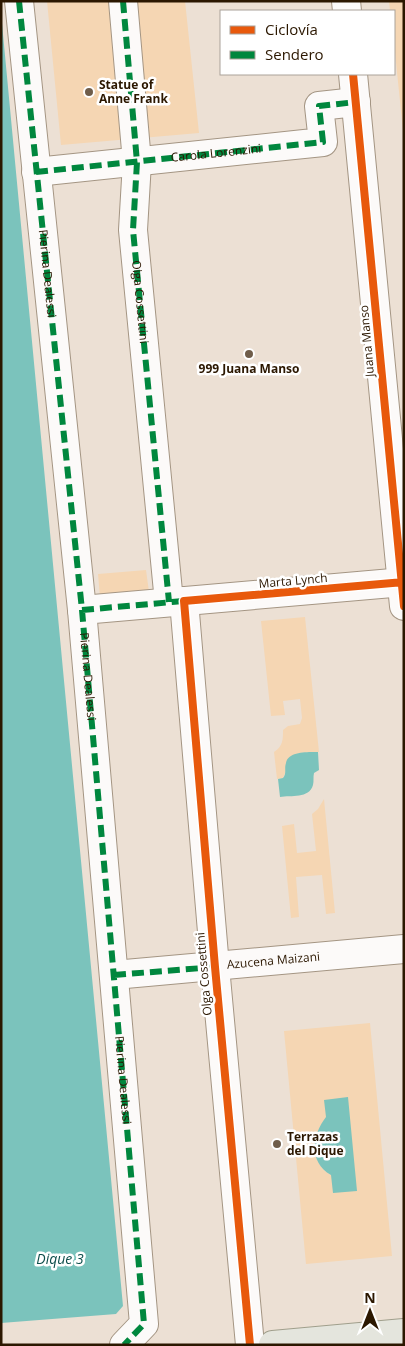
<svg xmlns="http://www.w3.org/2000/svg" width="405" height="1346" font-family="'Open Sans',sans-serif">
<style>
.green{fill:#f5d6b3;fill-rule:evenodd}
.water{fill:#7bc3bc}
.lines{fill:none;stroke-linecap:round;stroke-linejoin:round}
.minor-casing{stroke:#a49583;stroke-width:30}
.major-casing{stroke:#a09f8c;stroke-width:30}
.minor{stroke:#fcfaf9;stroke-width:28}
.major{stroke:#e4e5dd;stroke-width:28}
.quiet{stroke:#00873e;stroke-width:6;stroke-dasharray:12 6;stroke-linecap:butt}
.cycleway-casing{stroke:#fff;stroke-width:11}
.cycleway{stroke:#e8590c;stroke-width:8}
.poi-dot{fill:#6f5d4a;stroke:#fff;stroke-width:2}
.labels{text-anchor:middle;stroke-width:5;stroke-linejoin:round;paint-order:stroke}
.poi-label{font-size:12px;font-weight:bold;fill:#2b1700;stroke:#fff;text-anchor:start}
.street-label{font-size:12px;fill:#2b1700;stroke:#fff}
.water-label{font-size:14px;font-style:italic;fill:#0d4e4b;stroke:#fff}
</style>
<rect width="100%" height="100%" fill="#ece0d4"/>
<path class="green" d="M47,1H185L199,133L61,145Z
M389,1H404V140L394,43V11H390Z
M146,570L149,592L100,597L98,574Z
M305,617L319,752L299,753L286,771L283,778L277,779L274,752C283,746 283,740 283,730L288,726L300,724L302,718L300,699L283,701L285,715L271,716L261,621Z
M324,799L335,913L326,914L322,875L296,877L299,917L291,918L282,826L294,824L297,853L316,851L312,814L318,809Z
M370,1023L392,1256L306,1264L284,1031ZM326,1118L331,1175C309,1163 312,1135 326,1118Z"/>
<path class="water" d="M1,13L123,1306L116,1314L1,1323Z
M318,752L319,770L314,773C313,777 314,781 313,785C309,799 291,795 280,797L278,779L283,778C287,773 284,769 286,763C288,751 308,752 318,752Z
M348,1097L357,1191L333,1193L331,1175C308,1162 312,1135 326,1117L324,1100Z"/>
<g class="lines">
<g class="minor-casing">
<g id="minor">
<path id="s1" d="M19,1L82,610L144,1324L124,1345"/>
<path id="s2" d="M123,1L137,162L133,230L169,602"/>
<path d="M346,1L347,11"/>
<path d="M353,74L404,606"/>
<path id="s3" d="M36,172L323,142L319,106L356,102"/>
<path d="M184,601L215,967L250,1345"/>
<path d="M82,610L404,582"/>
<path id="s4" d="M114,975L404,949"/>
</g>
</g>
<g class="major-casing">
<path id="major" d="M273,1345L404,1333"/>
</g>
<use href="#minor" class="minor"/>
<use href="#major" class="major"/>
<path class="quiet" d="M19,1L82,610L144,1324L124,1345
M123,1L137,162L133,230L169,602
M36,172L323,142L319,106L356,102
M82,610L184,601
M114,975L215,967"/>
<g class="cycleway-casing">
<path id="cycleway" d="M353,74L404,606
M250,1345L215,967L184,601L404,582"/>
</g>
<use href="#cycleway" class="cycleway"/>
</g>
<g class="poi-dot">
<circle cx="89" cy="92" r="5"/>
<circle cx="249" cy="354" r="5"/>
<circle cx="277" cy="1144" r="5"/>
</g>
<g class="labels">
<g class="poi-label">
<text x="99" y="89">Statue of<tspan x="99" dy="14">Anne Frank</tspan></text>
<text x="249" y="373" text-anchor="middle">999 Juana Manso</text>
<text x="287" y="1141">Terrazas<tspan x="287" dy="14">del Dique</tspan></text>
</g>
<g class="street-label">
<text dy="4" stroke="none"><textPath href="#s3" startOffset="181">Carola Lorenzini</textPath></text>
<text dy="4" stroke="none"><textPath href="#s1" startOffset="274">Pierina Dealessi</textPath></text>
<text dy="4" stroke="none"><textPath href="#s2" startOffset="302">Olga Cossettini</textPath></text>
<text transform="translate(367 341) rotate(-95)" y="4">Juana Manso</text>
<text transform="translate(293 581) rotate(-5)" y="4">Marta Lynch</text>
<text dy="4" stroke="none"><textPath href="#s1" startOffset="679">Pierina Dealessi</textPath></text>
<text dy="4" stroke="none"><textPath href="#s4" startOffset="160">Azucena Maizani</textPath></text>
<text transform="translate(204 974) rotate(-95)" y="4">Olga Cossettini</text>
<text dy="4" stroke="none"><textPath href="#s1" startOffset="1084">Pierina Dealessi</textPath></text>
</g>
<g class="water-label">
<text x="60" y="1264">Dique 3</text>
</g>
</g>
<rect width="405" height="1346" fill="none" stroke="#2b1700" stroke-width="5"/>
<rect x="220" y="10" width="175" height="65" fill="#ffffff" stroke="#aaa299"/>
<rect x="230" y="26" width="25" height="8" fill="#e8590c" stroke="#aaa299"/>
<text x="265" y="35" font-size="15" fill="#2b1700">Ciclovía</text>
<rect x="230" y="51" width="25" height="8" fill="#00873e" stroke="#aaa299"/>
<text x="265" y="60" font-size="15" fill="#2b1700">Sendero</text>
<g transform="translate(370 1311)" stroke="#ffffff" stroke-width="4" paint-order="stroke">
<path d="M0-4L9 19L0 12L-9 19Z" fill="#2b1700"/>
<text y="-8" font-size="14" font-weight="bold" text-anchor="middle" fill="#2b1700">N</text>
</g>
</svg>
